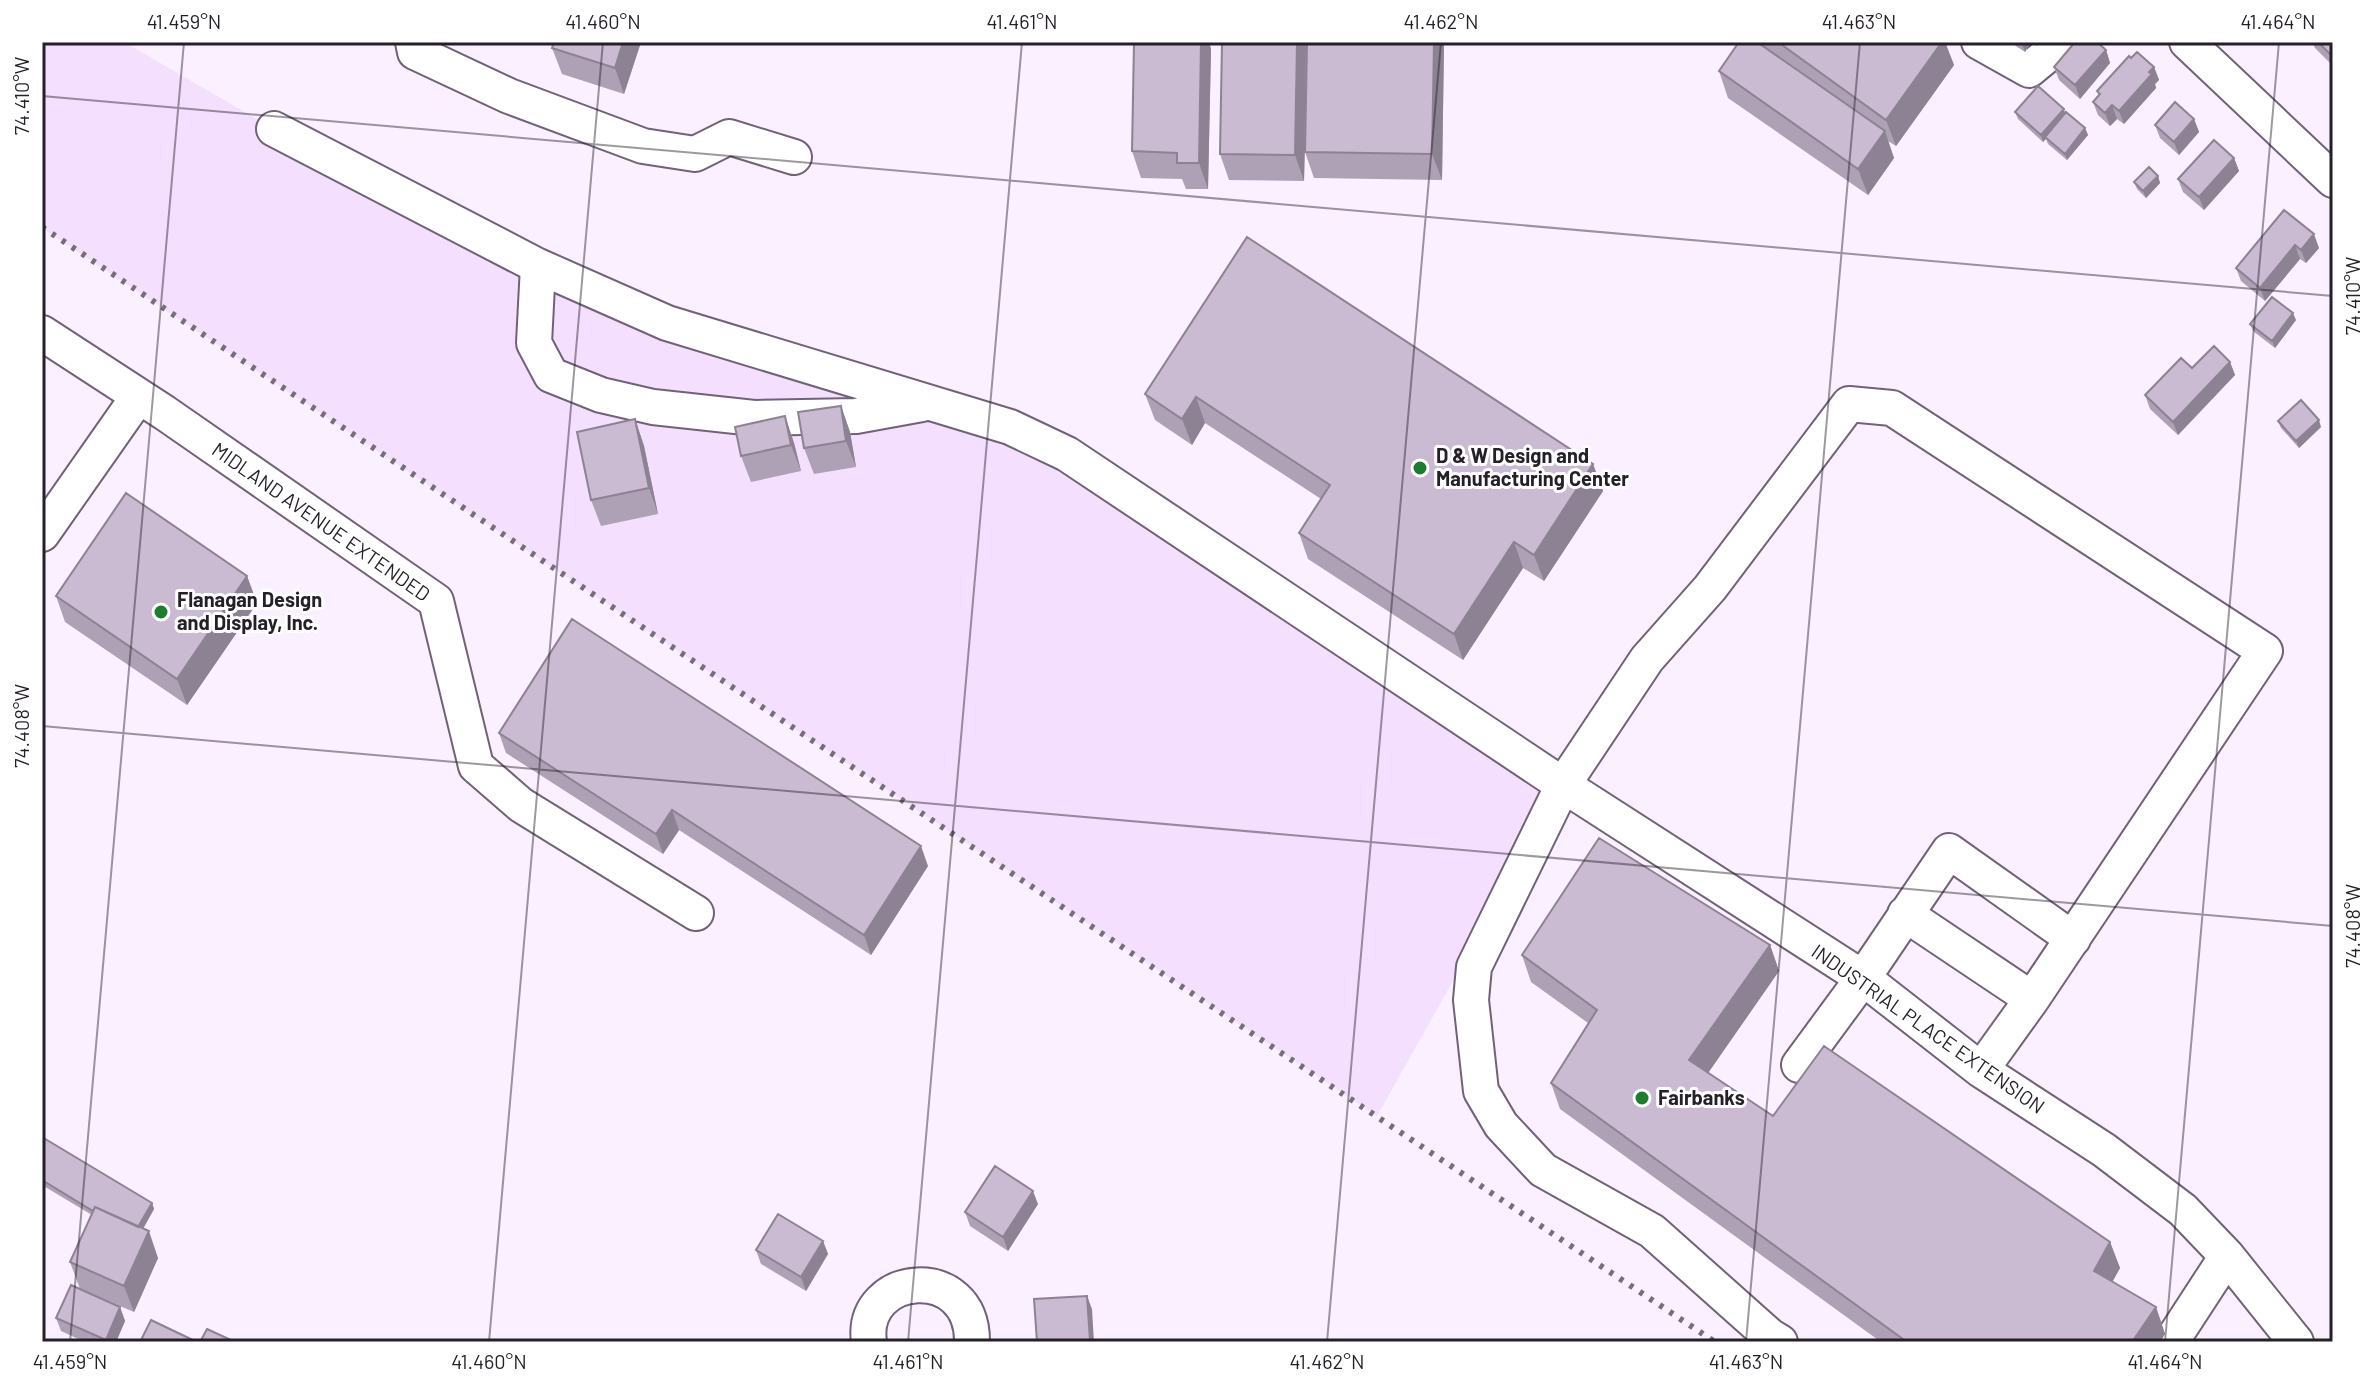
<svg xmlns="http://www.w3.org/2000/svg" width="2375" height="1384" font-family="Barlow,sans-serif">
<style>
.built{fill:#f4dffe}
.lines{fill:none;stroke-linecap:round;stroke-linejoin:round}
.minor-casing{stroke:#716277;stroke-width:38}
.minor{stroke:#fff;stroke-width:34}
.rail{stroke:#766f7a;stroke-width:6;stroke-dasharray:4 8;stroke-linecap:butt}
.wall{fill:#aea0b5}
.shaded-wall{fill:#8d8293}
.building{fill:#cabad2;stroke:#8d8293;stroke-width:2}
.ticks{fill:none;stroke:#251f28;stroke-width:2;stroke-opacity:0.45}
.poi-dot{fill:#1d7c2e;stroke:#fff;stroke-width:3}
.labels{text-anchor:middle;stroke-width:6;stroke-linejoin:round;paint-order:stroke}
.poi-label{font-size:20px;font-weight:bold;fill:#251f28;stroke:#fff;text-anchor:start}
.street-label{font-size:20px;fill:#251f28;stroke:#fff}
.neatline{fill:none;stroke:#251f28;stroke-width:3}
.ticks-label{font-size:20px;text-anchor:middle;fill:#251f28}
</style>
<rect width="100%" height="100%" fill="#faf0ff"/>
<path class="built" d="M42,42H124L274,129L538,266L1010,419L1563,785L1377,1116L42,228Z"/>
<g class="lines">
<g class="minor-casing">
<path id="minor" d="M413,42L415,52L509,96L643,146L695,154L729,137L794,157
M1979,42L2029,70L2063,42
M2187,42L2333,180
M274,129L538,266L667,323L1010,427L1067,454L1563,785L1863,978L1981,1070L2104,1150L2183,1210L2227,1256L2296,1342
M538,266L534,343L551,375L601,395L653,407L754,418L856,416L922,404
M42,333L165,413L436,601L476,766L521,805L696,913
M42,534L138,397
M1799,1065L1863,978L1949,851L2073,939
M1981,1070L2032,999
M869,1342C859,1272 973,1261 972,1342
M1780,1342L1770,1336L1652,1231L1543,1170L1501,1125L1481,1091L1471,1000L1474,967L1563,785L1647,659L1710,588L1849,404L1892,408L2265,651L2032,999L1905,914
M2171,1342L2227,1256"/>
</g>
<use href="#minor" class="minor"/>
<path class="rail" d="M42,227L1715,1342"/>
</g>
<path class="wall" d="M641,42L624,94L562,74L552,48Z
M1134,42H1209L1211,49L1208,189H1186L1182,179L1141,178L1132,151Z
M1307,42H1444L1442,180L1314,178L1305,152L1304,181L1229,180L1220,154Z
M1739,42H1945L1954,65L1896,146L1888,141L1894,158L1868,195L1728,98L1719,71Z
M2010,42H2039L2037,46L2031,42L2025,52Z
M2312,42H2333V66L2315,48Z
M2106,50L2110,63L2080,99L2059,80L2054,67Z
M2131,58L2154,67L2159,80L2155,84L2156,88L2124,124L2117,119L2110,126L2098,115L2093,102L2099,96L2097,91Z
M2015,112L2065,113L2085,128L2088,135L2067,160L2048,144L2046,139L2043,142L2018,119Z
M2194,119L2199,132L2179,155L2160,138L2155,125Z
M2234,158L2239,171L2204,210L2183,192L2178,179Z
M2158,176L2160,183L2146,198L2137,189L2134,182Z
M2284,210L2319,248L2306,263L2300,259L2265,301L2241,281L2236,268Z
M1247,237L1593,464L1603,491L1544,581L1523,568L1463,660L1308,559L1299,533L1321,499L1205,423L1192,445L1155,420L1145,394Z
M2296,320L2275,348L2253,331L2250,324Z
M2230,362L2235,375L2178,435L2150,409L2145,395L2192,368Z
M841,406L850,432L856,467L814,474L804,448Z
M785,416L794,443L801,471L751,482L741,456Z
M635,419L644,446L658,514L601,526L591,500Z
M2278,421L2321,427L2299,448L2281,428Z
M247,576L257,603L187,705L65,622L56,596Z
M499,733L928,866L871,955L679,830L663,854L506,753Z
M1770,945L1779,971L1708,1073L1773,1116L2110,1242L2120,1268L2112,1282L2156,1307L2165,1334L2160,1342H1881L1560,1109L1551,1083L1588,1023L1531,982L1522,955Z
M42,1137L152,1203L154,1209L143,1229L158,1258L134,1312L80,1289L70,1262L92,1215L42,1185Z
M1038,1204L1008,1251L970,1226L965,1212Z
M823,1241L828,1254L806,1291L761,1264L756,1250Z
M120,1307L125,1321L116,1342H85L61,1331L56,1318Z"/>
<path class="shaded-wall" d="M623,42H641L624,94L615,68Z
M1201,42H1209L1211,49L1208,189L1199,163Z
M1297,42H1306L1304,181L1295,155Z
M1434,42H1444L1442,180L1432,154Z
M1942,42H1945L1954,65L1896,146L1886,120Z
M2021,42H2031L2025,52Z
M2106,50L2110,63L2080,99L2075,85Z
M2154,67L2159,80L2155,84L2156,88L2124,124L2119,111Z
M2112,105L2117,119L2110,126L2105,113Z
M2064,109L2066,116L2043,142L2041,135Z
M2194,119L2199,132L2179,155L2174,142Z
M2085,128L2088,135L2067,160L2065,154Z
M1885,131L1894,158L1868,195L1858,169Z
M2234,158L2239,171L2204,210L2199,197Z
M2158,176L2160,183L2146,198L2143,191Z
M2314,234L2319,248L2306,263L2301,250Z
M2295,245L2300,259L2265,301L2260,288Z
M2293,313L2296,320L2275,348L2272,341Z
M2230,362L2235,375L2178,435L2173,422Z
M1196,397L1205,423L1192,445L1182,419Z
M841,406L850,432L856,467L846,441Z
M785,416L794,443L801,471L791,445Z
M635,419L644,446L658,514L649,488Z
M2319,420L2321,427L2299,448L2296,441Z
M1593,464L1603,491L1544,581L1534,555Z
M1514,542L1523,568L1463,660L1454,634Z
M247,576L257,603L187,705L177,679Z
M672,810L679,830L663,854L656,834Z
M921,846L928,866L871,955L864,935Z
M1770,945L1779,971L1699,1086L1689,1060Z
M1033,1191L1038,1204L1008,1251L1003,1237Z
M152,1203L154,1209L136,1241L133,1234Z
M149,1231L158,1258L134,1312L124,1286Z
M823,1241L828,1254L806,1291L801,1277Z
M2110,1242L2120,1268L2104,1297L2094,1271Z
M1087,1296L1092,1309L1094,1342H1091L1090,1341Z
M120,1307L125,1321L116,1342H107L106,1340Z
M2156,1307L2165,1334L2160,1342H2132Z"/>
<path class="building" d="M554,42H623L615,68L552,48Z
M1134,42H1201L1199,163H1177V153L1132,151Z
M1222,42H1297L1295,155L1220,154Z
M1307,42H1434L1432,154L1305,152Z
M1739,42H1757L1885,131L1858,169L1719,71Z
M1778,42H1942L1886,120Z
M2075,42H2097L2106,50L2075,85L2054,67Z
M2318,42H2333V57Z
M2137,52L2154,67L2149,72L2152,74L2119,111L2112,105L2105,113L2093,102L2100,94L2097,91L2129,56L2131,58Z
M2038,86L2064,109L2041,135L2015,112Z
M2175,102L2194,119L2174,142L2155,125Z
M2066,112L2085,128L2065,154L2045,137Z
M2214,140L2234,158L2199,197L2178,179Z
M2149,167L2158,176L2143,191L2134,182Z
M2284,210L2314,234L2301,250L2295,245L2260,288L2236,268Z
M1247,237L1593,464L1534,555L1514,542L1454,634L1299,533L1330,485L1196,397L1182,419L1145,394Z
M2272,297L2293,313L2272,341L2250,324Z
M2214,346L2230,362L2173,422L2145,395L2181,358L2192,368Z
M2301,400L2319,420L2296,441L2278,421Z
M841,406L846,441L804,448L798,412Z
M785,416L791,445L741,456L735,427Z
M635,419L649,488L591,500L577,432Z
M126,493L247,576L177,679L56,596Z
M572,619L921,846L864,935L672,810L656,834L499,733Z
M1599,838L1770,945L1689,1060L1773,1116L1824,1046L2110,1242L2094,1271L2156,1307L2132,1342H1907L1551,1083L1597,1010L1522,955Z
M42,1137L152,1203L138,1227L95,1207L93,1211L42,1180Z
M995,1166L1033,1191L1003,1237L965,1212Z
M95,1207L149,1231L124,1286L70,1262Z
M778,1214L823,1241L801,1277L756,1250Z
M71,1285L120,1307L106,1340L56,1318Z
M1087,1296L1090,1341L1037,1342L1034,1299Z
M151,1320L197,1342H140Z
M207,1329L231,1340L230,1342H200Z"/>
<path class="ticks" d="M42,96L2333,296M42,726L2333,926M70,1342L184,42M489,1342L603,42M908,1342L1022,42M1327,1342L1441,42M1746,1342L1860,42M2165,1342L2279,42"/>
<g class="poi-dot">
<circle cx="1420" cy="468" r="8"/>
<circle cx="161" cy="612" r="8"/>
<circle cx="1642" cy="1098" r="8"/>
</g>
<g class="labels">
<g class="poi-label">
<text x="1436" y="463">D &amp; W Design and<tspan x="1436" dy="23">Manufacturing Center</tspan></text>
<text x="177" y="607">Flanagan Design<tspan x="177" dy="23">and Display, Inc.</tspan></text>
<text x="1658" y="1105">Fairbanks</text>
</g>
<g class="street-label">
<text transform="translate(321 522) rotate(35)" y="7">MIDLAND AVENUE EXTENDED</text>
<text transform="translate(1928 1029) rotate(35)" y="7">INDUSTRIAL PLACE EXTENSION</text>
</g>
</g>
<rect width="2375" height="1384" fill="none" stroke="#ffffff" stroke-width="88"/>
<rect x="44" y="44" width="2287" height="1296" class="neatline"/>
<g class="ticks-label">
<text x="184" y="29">41.459°N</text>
<text x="603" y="29">41.460°N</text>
<text x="1022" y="29">41.461°N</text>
<text x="1441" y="29">41.462°N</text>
<text x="1859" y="29">41.463°N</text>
<text x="2278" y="29">41.464°N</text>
<text transform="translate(22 96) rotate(-90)" y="7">74.410°W</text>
<text transform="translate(2353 296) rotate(-90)" y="7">74.410°W</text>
<text transform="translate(22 726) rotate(-90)" y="7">74.408°W</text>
<text transform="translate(2353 926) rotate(-90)" y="7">74.408°W</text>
<text x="70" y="1369">41.459°N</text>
<text x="489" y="1369">41.460°N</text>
<text x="908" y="1369">41.461°N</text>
<text x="1327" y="1369">41.462°N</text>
<text x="1746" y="1369">41.463°N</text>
<text x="2165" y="1369">41.464°N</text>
</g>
</svg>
